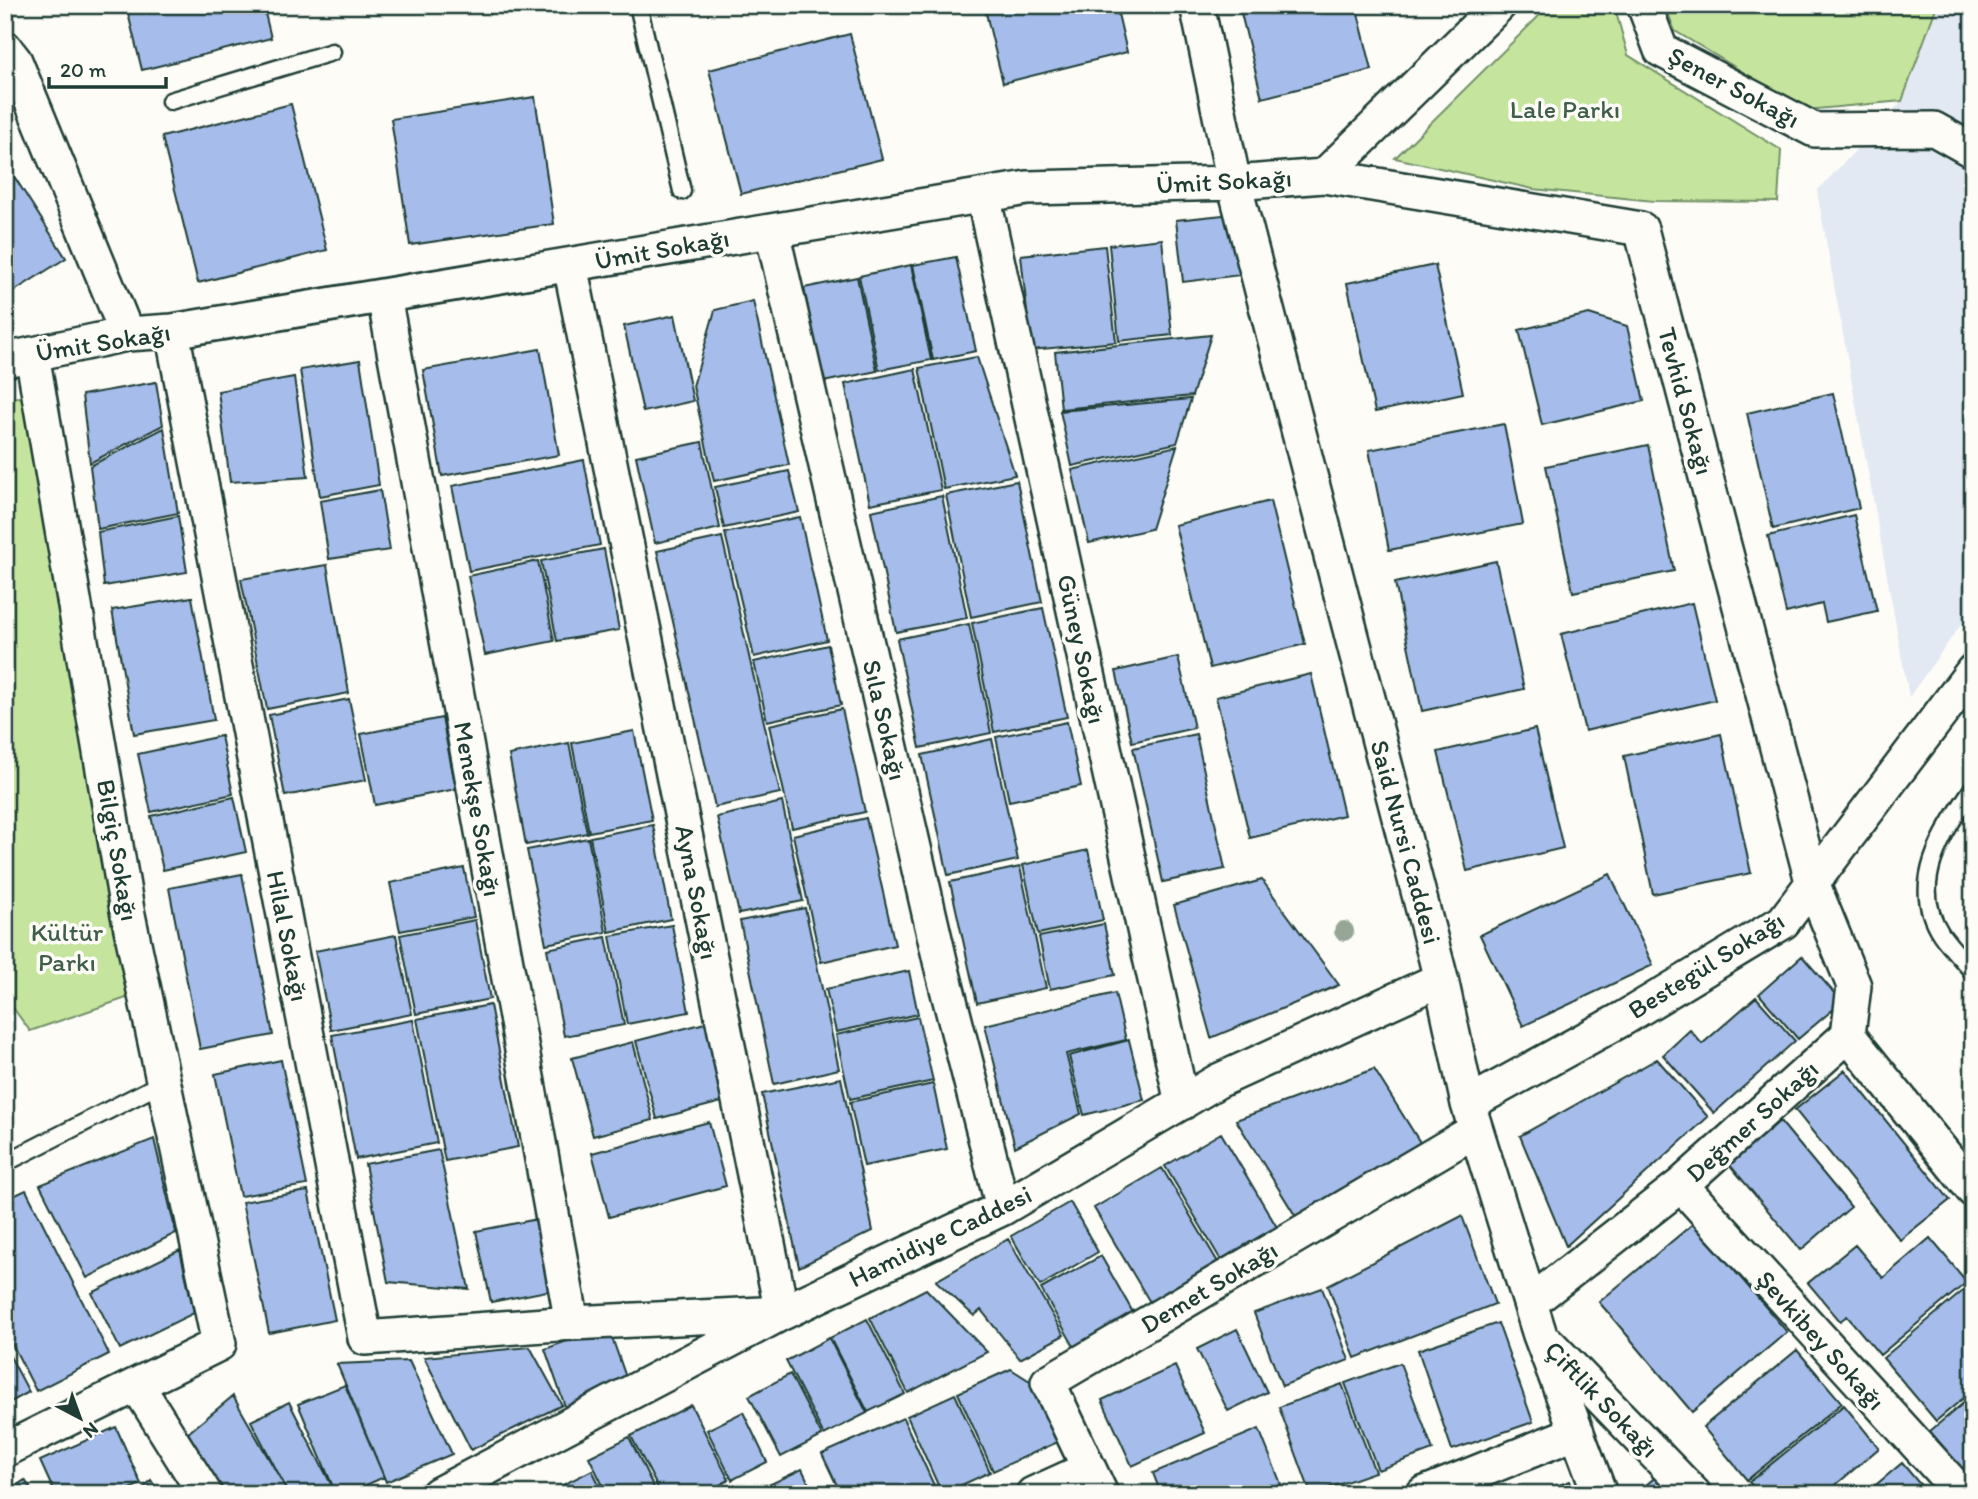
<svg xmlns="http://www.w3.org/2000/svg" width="1978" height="1499" font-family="Itim,sans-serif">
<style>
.built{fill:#e3e9f3}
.green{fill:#c5e59e;stroke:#729169;stroke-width:2}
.building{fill:#a6bcea;stroke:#1f3d34;stroke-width:2}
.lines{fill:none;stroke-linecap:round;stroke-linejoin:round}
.service-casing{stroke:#1f3d34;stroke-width:21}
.minor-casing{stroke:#1f3d34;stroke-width:38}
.service{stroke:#fdfcf7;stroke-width:16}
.minor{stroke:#fdfcf7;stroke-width:33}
.tree{fill:#95a697}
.labels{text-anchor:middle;stroke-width:7;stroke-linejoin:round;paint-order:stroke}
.street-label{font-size:26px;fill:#1f3d34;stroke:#fdfcf7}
.park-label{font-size:26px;fill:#405f49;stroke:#fdfcf7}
</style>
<rect width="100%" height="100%" fill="#fdfcf7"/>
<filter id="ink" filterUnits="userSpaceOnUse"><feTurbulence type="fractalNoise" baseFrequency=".0143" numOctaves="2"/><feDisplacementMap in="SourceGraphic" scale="14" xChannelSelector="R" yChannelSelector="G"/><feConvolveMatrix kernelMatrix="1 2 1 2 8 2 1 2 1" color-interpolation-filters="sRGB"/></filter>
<g filter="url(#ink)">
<path class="built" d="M1937,5H1973V608L1909,697L1817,191L1902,101Z"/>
<path class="green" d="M1550,5H1614L1628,55L1781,150L1778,202L1654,201L1533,189L1395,158Z
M1665,5H1937L1902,101L1806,110L1675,31Z
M26,396L138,994L30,1031L5,997V399Z"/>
<path class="building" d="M126,5H263L271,38L142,70Z
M984,5H1116L1127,52L1003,83Z
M1239,5H1356L1372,70L1262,98Z
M850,34L882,159L741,194L709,70Z
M535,97L554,224L410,245L391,119Z
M291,104L327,250L198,283L162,137Z
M5,162L66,258L5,297Z
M1242,213L1249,274L1183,282L1176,220Z
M1162,239L1172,335L1119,341L1109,245Z
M1105,246L1116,342L1031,350L1021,255Z
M956,257L976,351L933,360L913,265Z
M911,265L931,360L879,370L859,276Z
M1435,265L1463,393L1375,412L1347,283Z
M857,277L877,371L823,382L804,288Z
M753,301L789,465L714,481L693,386L715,310Z
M1589,314L1627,326L1644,401L1542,425L1519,330Z
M675,315L693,401L643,412L624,326Z
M1211,335L1192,396L1061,409L1055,352Z
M540,349L559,455L442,476L423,370Z
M977,357L1015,475L944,489L919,368Z
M360,360L379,485L320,496L300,370Z
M915,369L941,490L870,504L845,384Z
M294,377L308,477L230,482L218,391Z
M156,382L163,425L90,463L82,395Z
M1833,393L1859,508L1773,529L1747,413Z
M1191,399L1177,443L1072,466L1060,411Z
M1504,424L1523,524L1389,550L1369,450Z
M164,428L178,513L98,529L90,466Z
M702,442L720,528L655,543L636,456Z
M1648,445L1674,571L1573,592L1546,466Z
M1177,446L1151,529L1089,543L1072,470Z
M584,460L600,545L469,571L452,486Z
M789,471L799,512L724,528L715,487Z
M1017,481L1042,602L971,617L946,495Z
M380,490L390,550L329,559L320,501Z
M942,496L967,618L896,632L871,511Z
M1270,501L1305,644L1210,668L1175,525Z
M1854,515L1877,611L1826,622L1822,604L1786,613L1768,536Z
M178,516L187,572L104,586L98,532Z
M800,517L827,640L754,657L725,533Z
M722,537L780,793L715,807L657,551Z
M604,549L619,630L557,641L541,561Z
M538,561L554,641L485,655L468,576Z
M1496,561L1524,689L1422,711L1395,583Z
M327,565L349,693L267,709L241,579Z
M192,597L214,720L134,734L112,610Z
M1692,603L1715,700L1585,731L1561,634Z
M1043,608L1067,717L994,732L972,623Z
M969,624L991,733L920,748L897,639Z
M828,645L841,705L767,721L754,662Z
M1178,657L1194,728L1132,742L1116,671Z
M1311,674L1344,815L1250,838L1216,697Z
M349,699L366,780L285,796L269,715Z
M842,709L865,812L792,828L769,725Z
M442,718L456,789L375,805L361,734Z
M1067,722L1081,786L1009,801L996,737Z
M1535,729L1563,848L1467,871L1438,752Z
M634,731L652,820L589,832L572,743Z
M1196,734L1225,869L1163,882L1133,748Z
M1721,734L1751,873L1653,894L1624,756Z
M221,736L233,794L151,812L138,754Z
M992,739L1018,860L948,875L922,755Z
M569,743L587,833L526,845L509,755Z
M234,797L246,852L163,870L151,816Z
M782,802L803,901L739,914L717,817Z
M866,818L895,945L821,962L793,835Z
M653,825L671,919L609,932L590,837Z
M588,838L606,932L546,944L527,850Z
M1088,850L1103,920L1038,934L1023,865Z
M1020,867L1046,988L977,1003L950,882Z
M464,868L474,917L400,931L390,883Z
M242,874L273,1035L200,1049L169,888Z
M1610,874L1653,965L1523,1026L1480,935Z
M1262,880L1339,985L1211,1038L1174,905Z
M805,908L839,1069L774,1084L740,921Z
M475,920L490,999L416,1014L400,935Z
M1104,924L1115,975L1050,989L1039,937Z
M672,925L689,1012L627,1024L610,936Z
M396,935L412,1014L331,1030L315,951Z
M606,937L624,1025L564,1036L547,949Z
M1802,956L1842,1002L1798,1039L1759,994Z
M909,971L918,1014L836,1032L826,989Z
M1115,993L1126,1040L1066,1054L1081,1114L1015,1147L985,1025Z
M1756,997L1795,1041L1714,1113L1663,1055L1690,1030L1702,1044Z
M490,1005L518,1147L445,1161L417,1019Z
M918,1017L933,1081L850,1099L836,1035Z
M413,1020L437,1143L356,1159L332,1035Z
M709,1022L729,1100L657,1119L636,1041Z
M1129,1040L1144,1100L1084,1115L1069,1056Z
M633,1042L653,1120L593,1136L572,1058Z
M1657,1059L1708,1117L1566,1246L1520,1136Z
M281,1060L307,1185L240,1196L215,1074Z
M1374,1069L1421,1144L1298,1220L1236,1120Z
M1845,1070L1950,1200L1900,1240L1795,1110Z
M841,1078L873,1231L799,1267L762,1094Z
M933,1084L947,1149L864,1166L850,1102Z
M1780,1121L1851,1207L1801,1250L1729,1164Z
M709,1122L726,1186L609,1217L592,1153Z
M1221,1133L1278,1229L1222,1262L1165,1166Z
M154,1139L176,1233L87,1278L40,1185Z
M439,1150L443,1168L469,1289L388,1282L365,1164Z
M1162,1168L1219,1264L1151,1304L1094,1208Z
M26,1190L109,1354L36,1391L5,1330V1200Z
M308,1191L335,1320L269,1333L242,1202Z
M1070,1202L1098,1252L1040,1286L1011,1236Z
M1462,1216L1495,1304L1355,1358L1328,1285Z
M538,1219L552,1290L491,1302L476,1231Z
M1694,1223L1787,1332L1692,1412L1599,1302Z
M1930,1238L1967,1282L1880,1355L1847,1316L1840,1321L1808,1283L1855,1245L1883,1278Z
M1008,1239L1064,1335L1020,1359L981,1310L974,1316L936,1281Z
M180,1250L194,1313L120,1349L92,1293Z
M1101,1256L1135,1316L1076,1350L1041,1289Z
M1970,1285L1973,1288V1390L1936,1421L1883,1358Z
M1322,1288L1349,1360L1282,1386L1254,1313Z
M926,1289L987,1352L908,1393L870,1318Z
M867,1319L905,1394L868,1412L830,1338Z
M1498,1323L1533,1422L1452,1450L1418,1350Z
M608,1326L629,1386L566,1409L545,1349Z
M1237,1329L1267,1392L1228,1411L1197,1349Z
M829,1338L867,1413L824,1435L786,1361Z
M5,1347L29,1392L5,1405Z
M530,1347L562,1405L471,1450L424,1357Z
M1797,1350L1842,1403L1747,1480L1703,1427Z
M409,1361L452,1454L386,1482L337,1364Z
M1400,1363L1433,1450L1378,1470L1345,1383Z
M1175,1366L1205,1433L1132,1466L1102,1400Z
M1011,1369L1036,1385L1060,1441L993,1471L958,1393Z
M790,1374L822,1436L781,1457L749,1396Z
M1342,1384L1375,1472L1311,1494L1279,1407Z
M345,1385L384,1477L346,1494H336L298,1404Z
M955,1394L990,1472L942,1494L907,1416Z
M1973,1395V1478L1971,1480L1930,1431Z
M233,1396L289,1494H224L188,1433Z
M289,1402L335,1492L332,1494H289L251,1421Z
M691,1405L729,1480L703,1494H661L631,1436Z
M1844,1405L1879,1448L1825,1494H1759L1749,1482Z
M743,1412L767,1462L732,1480L707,1430Z
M903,1418L938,1494H841L822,1454Z
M116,1427L141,1484L118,1494H55L40,1461Z
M1259,1429L1285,1494H1161L1153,1473Z
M629,1437L657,1494H607L589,1457Z
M1902,1463L1928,1494H1865Z
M802,1469L814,1494H750Z
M1665,1469L1686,1494H1650L1646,1485Z
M592,1470L604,1494H549V1492Z
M25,1480L34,1494H5V1493Z
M151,1480L160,1494H139Z
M1570,1481L1575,1494H1534Z"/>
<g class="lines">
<g class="service-casing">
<path id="service" d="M638,5L682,191
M170,101L332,52
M1973,788C1945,830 1907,883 1941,934C1950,947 1962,959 1973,972
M5,1163L164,1082"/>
</g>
<g class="minor-casing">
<path id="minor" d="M1197,5L1234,183L1441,979L1468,1104L1540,1335L1600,1494
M1644,5L1661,50L1814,130L1934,129L1973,151
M5,48L15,61L127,334
M1324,176L1499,5
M983,195L1182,1103
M772,231L941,965L1003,1208
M384,296L572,1323
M172,331L365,1338L572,1323L782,1313L570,265
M5,360L127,334L172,331L1027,188L1234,183L1324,176L1641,229L1813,885L1854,986L1848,1035L1681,1185L1530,1303
M1848,1035L1973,1190
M1468,1104L1624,1018L1783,922L1973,671
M1681,1185L1962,1494
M1550,1345L1694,1494
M137,1385L205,1494
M5,1450L219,1344L127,910L32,354
M438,1494L782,1313L1003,1208L1218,1081L1441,979
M1033,1494L1088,1469
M1101,1494L1048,1382L1476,1130
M1423,1494L1577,1432"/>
</g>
<use href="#service" class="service"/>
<use href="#minor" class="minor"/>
</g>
<circle class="tree" cx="1344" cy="931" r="10"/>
</g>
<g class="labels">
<g class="street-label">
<text transform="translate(1734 87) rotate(28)" y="9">Şener Sokağı</text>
<text transform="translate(1224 181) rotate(-3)" y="9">Ümit Sokağı</text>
<text transform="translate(662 249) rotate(-10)" y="9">Ümit Sokağı</text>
<text transform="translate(103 342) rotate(-9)" y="9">Ümit Sokağı</text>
<text transform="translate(1686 401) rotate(75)" y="9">Tevhid Sokağı</text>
<text transform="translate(1082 649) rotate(78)" y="9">Güney Sokağı</text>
<text transform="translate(885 720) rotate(77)" y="9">Sıla Sokağı</text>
<text transform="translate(478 809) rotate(80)" y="9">Menekşe Sokağı</text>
<text transform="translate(1406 842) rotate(75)" y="9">Said Nursi Caddesi</text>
<text transform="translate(118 850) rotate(80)" y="9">Bilgiç Sokağı</text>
<text transform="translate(697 892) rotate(79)" y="9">Ayna Sokağı</text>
<text transform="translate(288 936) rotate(79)" y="9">Hilal Sokağı</text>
<text transform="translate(1706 965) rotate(-32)" y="9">Bestegül Sokağı</text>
<text transform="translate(1752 1121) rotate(-42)" y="9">Değmer Sokağı</text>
<text transform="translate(940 1236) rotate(-26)" y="9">Hamidiye Caddesi</text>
<text transform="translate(1209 1287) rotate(-31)" y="9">Demet Sokağı</text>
<text transform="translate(1821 1340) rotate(48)" y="9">Şevkibey Sokağı</text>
<text transform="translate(1602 1399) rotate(46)" y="9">Çiftlik Sokağı</text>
</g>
<g class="park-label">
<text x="1565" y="118">Lale Parkı</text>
<text x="67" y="941">Kültür<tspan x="67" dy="30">Parkı</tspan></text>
</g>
</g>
<rect width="1978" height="1499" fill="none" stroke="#fdfcf7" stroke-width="28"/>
<rect x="14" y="14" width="1950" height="1471" fill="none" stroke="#1f3d34" stroke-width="2.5" filter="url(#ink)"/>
<g transform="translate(80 1418) rotate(139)" stroke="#fdfcf7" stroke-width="5" paint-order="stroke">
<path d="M0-5L12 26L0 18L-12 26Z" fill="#1f3d34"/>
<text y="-10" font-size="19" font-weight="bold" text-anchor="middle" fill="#1f3d34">N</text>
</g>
<path d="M49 77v10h117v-10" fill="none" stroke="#1f3d34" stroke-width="3.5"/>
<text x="60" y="77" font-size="21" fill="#1f3d34" stroke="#fdfcf7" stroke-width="5" paint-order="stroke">20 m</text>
</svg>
